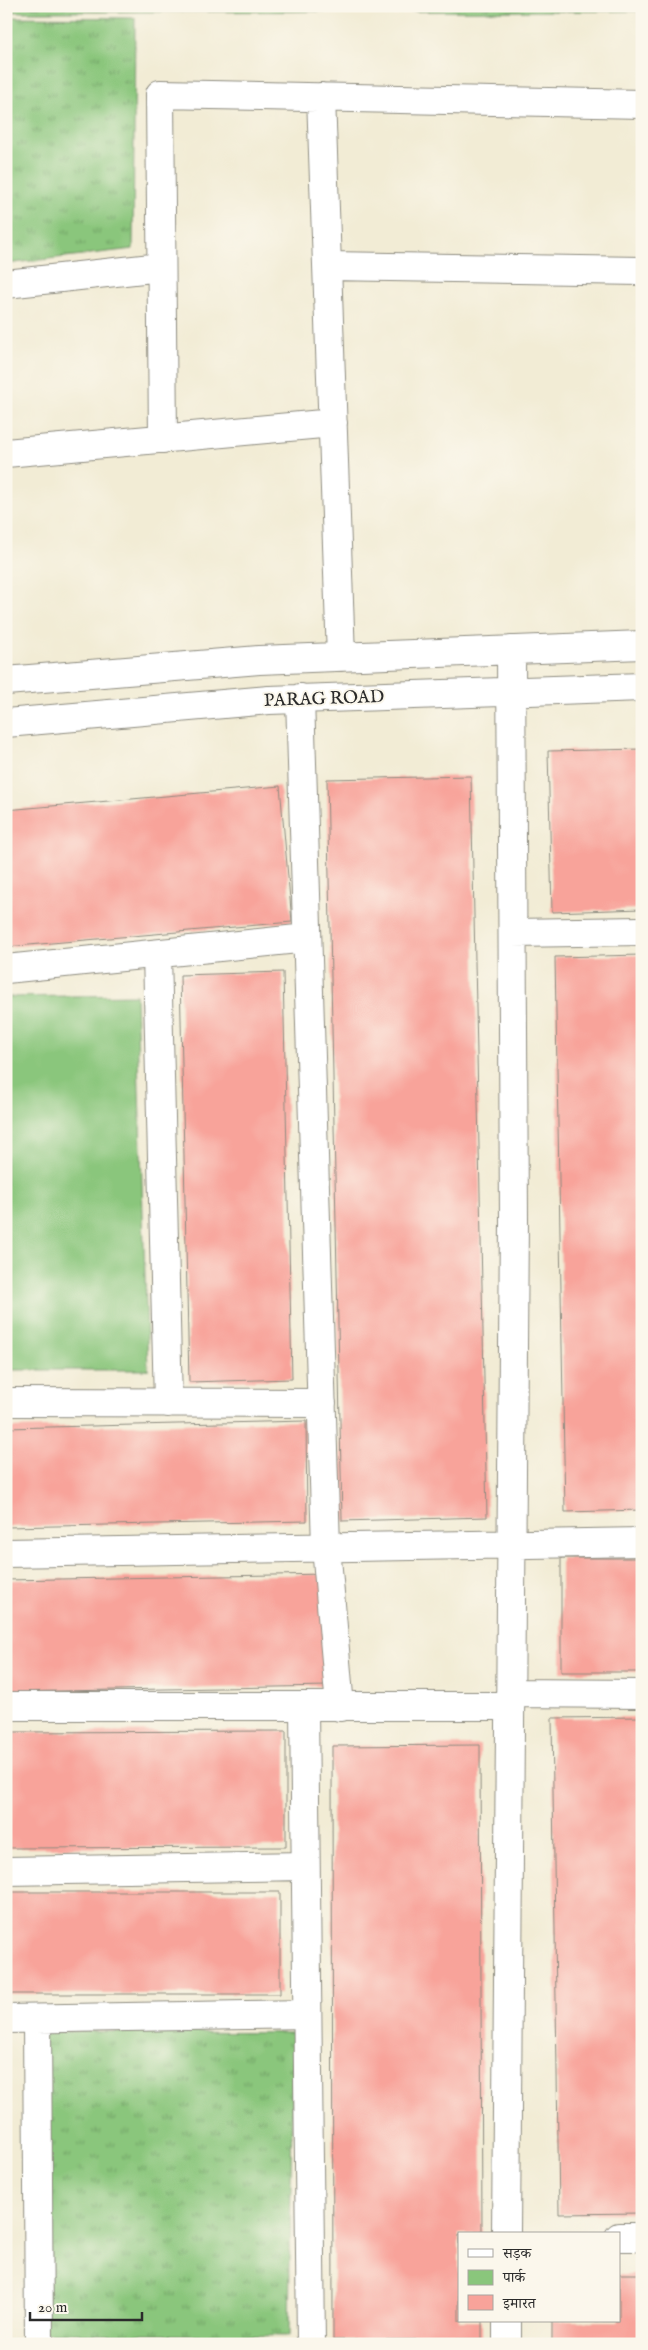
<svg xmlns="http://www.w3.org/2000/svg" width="648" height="2350" font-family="'IM FELL English','Noto Serif Devanagari',serif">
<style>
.grass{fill:url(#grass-tufts);stroke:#5a7854}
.park{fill:#8ac67c;stroke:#5a7854}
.building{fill:#f8a39a}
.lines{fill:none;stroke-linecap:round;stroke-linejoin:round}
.minor-casing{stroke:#8e8c80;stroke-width:30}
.minor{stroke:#fff;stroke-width:28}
.labels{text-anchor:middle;stroke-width:4;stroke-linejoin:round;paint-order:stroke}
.street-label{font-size:18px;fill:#2b2b2b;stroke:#fbf7ec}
</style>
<defs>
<pattern id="grass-tufts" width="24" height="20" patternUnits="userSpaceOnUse" patternTransform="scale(1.25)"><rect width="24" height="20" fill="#8ac67c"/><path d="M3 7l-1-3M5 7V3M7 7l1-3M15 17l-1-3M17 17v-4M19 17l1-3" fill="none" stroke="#71a166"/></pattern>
</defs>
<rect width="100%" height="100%" fill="#fbf7ec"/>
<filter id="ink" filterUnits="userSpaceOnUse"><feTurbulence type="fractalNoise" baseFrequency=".02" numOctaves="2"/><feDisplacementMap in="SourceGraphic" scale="10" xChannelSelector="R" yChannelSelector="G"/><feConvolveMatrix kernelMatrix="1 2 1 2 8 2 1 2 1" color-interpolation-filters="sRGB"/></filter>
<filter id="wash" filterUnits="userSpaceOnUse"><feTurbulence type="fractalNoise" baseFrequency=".0096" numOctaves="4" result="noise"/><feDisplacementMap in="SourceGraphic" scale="20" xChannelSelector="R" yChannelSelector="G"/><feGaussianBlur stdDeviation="1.12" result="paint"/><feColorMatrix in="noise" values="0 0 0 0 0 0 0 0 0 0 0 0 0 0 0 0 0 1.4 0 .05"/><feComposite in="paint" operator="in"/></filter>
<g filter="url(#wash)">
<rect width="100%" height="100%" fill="#f2ecd5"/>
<path class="grass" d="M6,6H642V11L6,12Z
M6,17L135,18L133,249L6,264Z
M44,2031L293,2033L289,2336L41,2333Z"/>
<path class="park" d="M136,995L148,1370H6V997Z"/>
<g id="blocks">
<path class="building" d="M642,749V909L552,912L548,751Z
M471,776L487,1517L342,1521L327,779Z
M280,786L292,922L6,947V810Z
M642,955V1510L565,1512L555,957Z
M283,972L292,1379L189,1382L180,975Z
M306,1421L307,1521L6,1527V1428Z
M561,1558H642V1672H561Z
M327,1574L329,1686L6,1692V1580Z
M642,1717V2213L559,2214L552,1718Z
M286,1731V1847L6,1848V1732Z
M480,1745L482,2234H459V2321H482V2339L333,2340L332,1746Z
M6,1892H280V1994H6Z
M619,2274H642V2344H552V2321H619Z"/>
</g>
</g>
<g filter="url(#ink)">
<use href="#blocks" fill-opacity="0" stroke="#8e8c80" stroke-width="1"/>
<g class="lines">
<g class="minor-casing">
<path id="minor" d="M321,97L341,657
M327,266L642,271
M6,284L161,267
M163,439L160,94L642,104
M6,453L333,423
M6,681L259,660L642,645
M300,698L326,1547L340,1707
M6,723L269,700L642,687
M513,933L642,931
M157,954L168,1403
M6,969L307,938
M6,1402L322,1403
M6,1553L642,1542
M510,1693L642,1694
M6,1706H510
M304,1707L311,2344
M6,1871L305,1866
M6,2019L307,2014
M37,2019L39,2344
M506,2234L514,1220L511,650
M619,2237H642
M507,2321V2344"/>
</g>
<use href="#minor" class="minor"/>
</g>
</g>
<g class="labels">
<g class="street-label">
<text transform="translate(324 698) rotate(-2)" y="6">PARAG ROAD</text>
</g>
</g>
<rect width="648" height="2350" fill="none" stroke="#fbf7ec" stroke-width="25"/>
<rect x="458" y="2232" width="162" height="90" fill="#fbf7ec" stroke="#a8a59f"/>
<rect x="468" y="2249" width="25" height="8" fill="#ffffff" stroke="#a8a59f"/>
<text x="503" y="2258" font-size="15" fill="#2b2b2b">सड़क</text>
<rect x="468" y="2270" width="25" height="15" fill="#8ac67c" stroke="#a8a59f"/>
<text x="503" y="2282" font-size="15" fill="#2b2b2b">पार्क</text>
<rect x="468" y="2295" width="25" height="15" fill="#f8a39a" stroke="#a8a59f"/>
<text x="503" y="2308" font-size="15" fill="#2b2b2b">इमारत</text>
<path d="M30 2312v8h112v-8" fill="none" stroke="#2b2b2b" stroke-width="2.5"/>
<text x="38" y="2312" font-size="15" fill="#2b2b2b" stroke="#fbf7ec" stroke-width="4" paint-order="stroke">20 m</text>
</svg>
